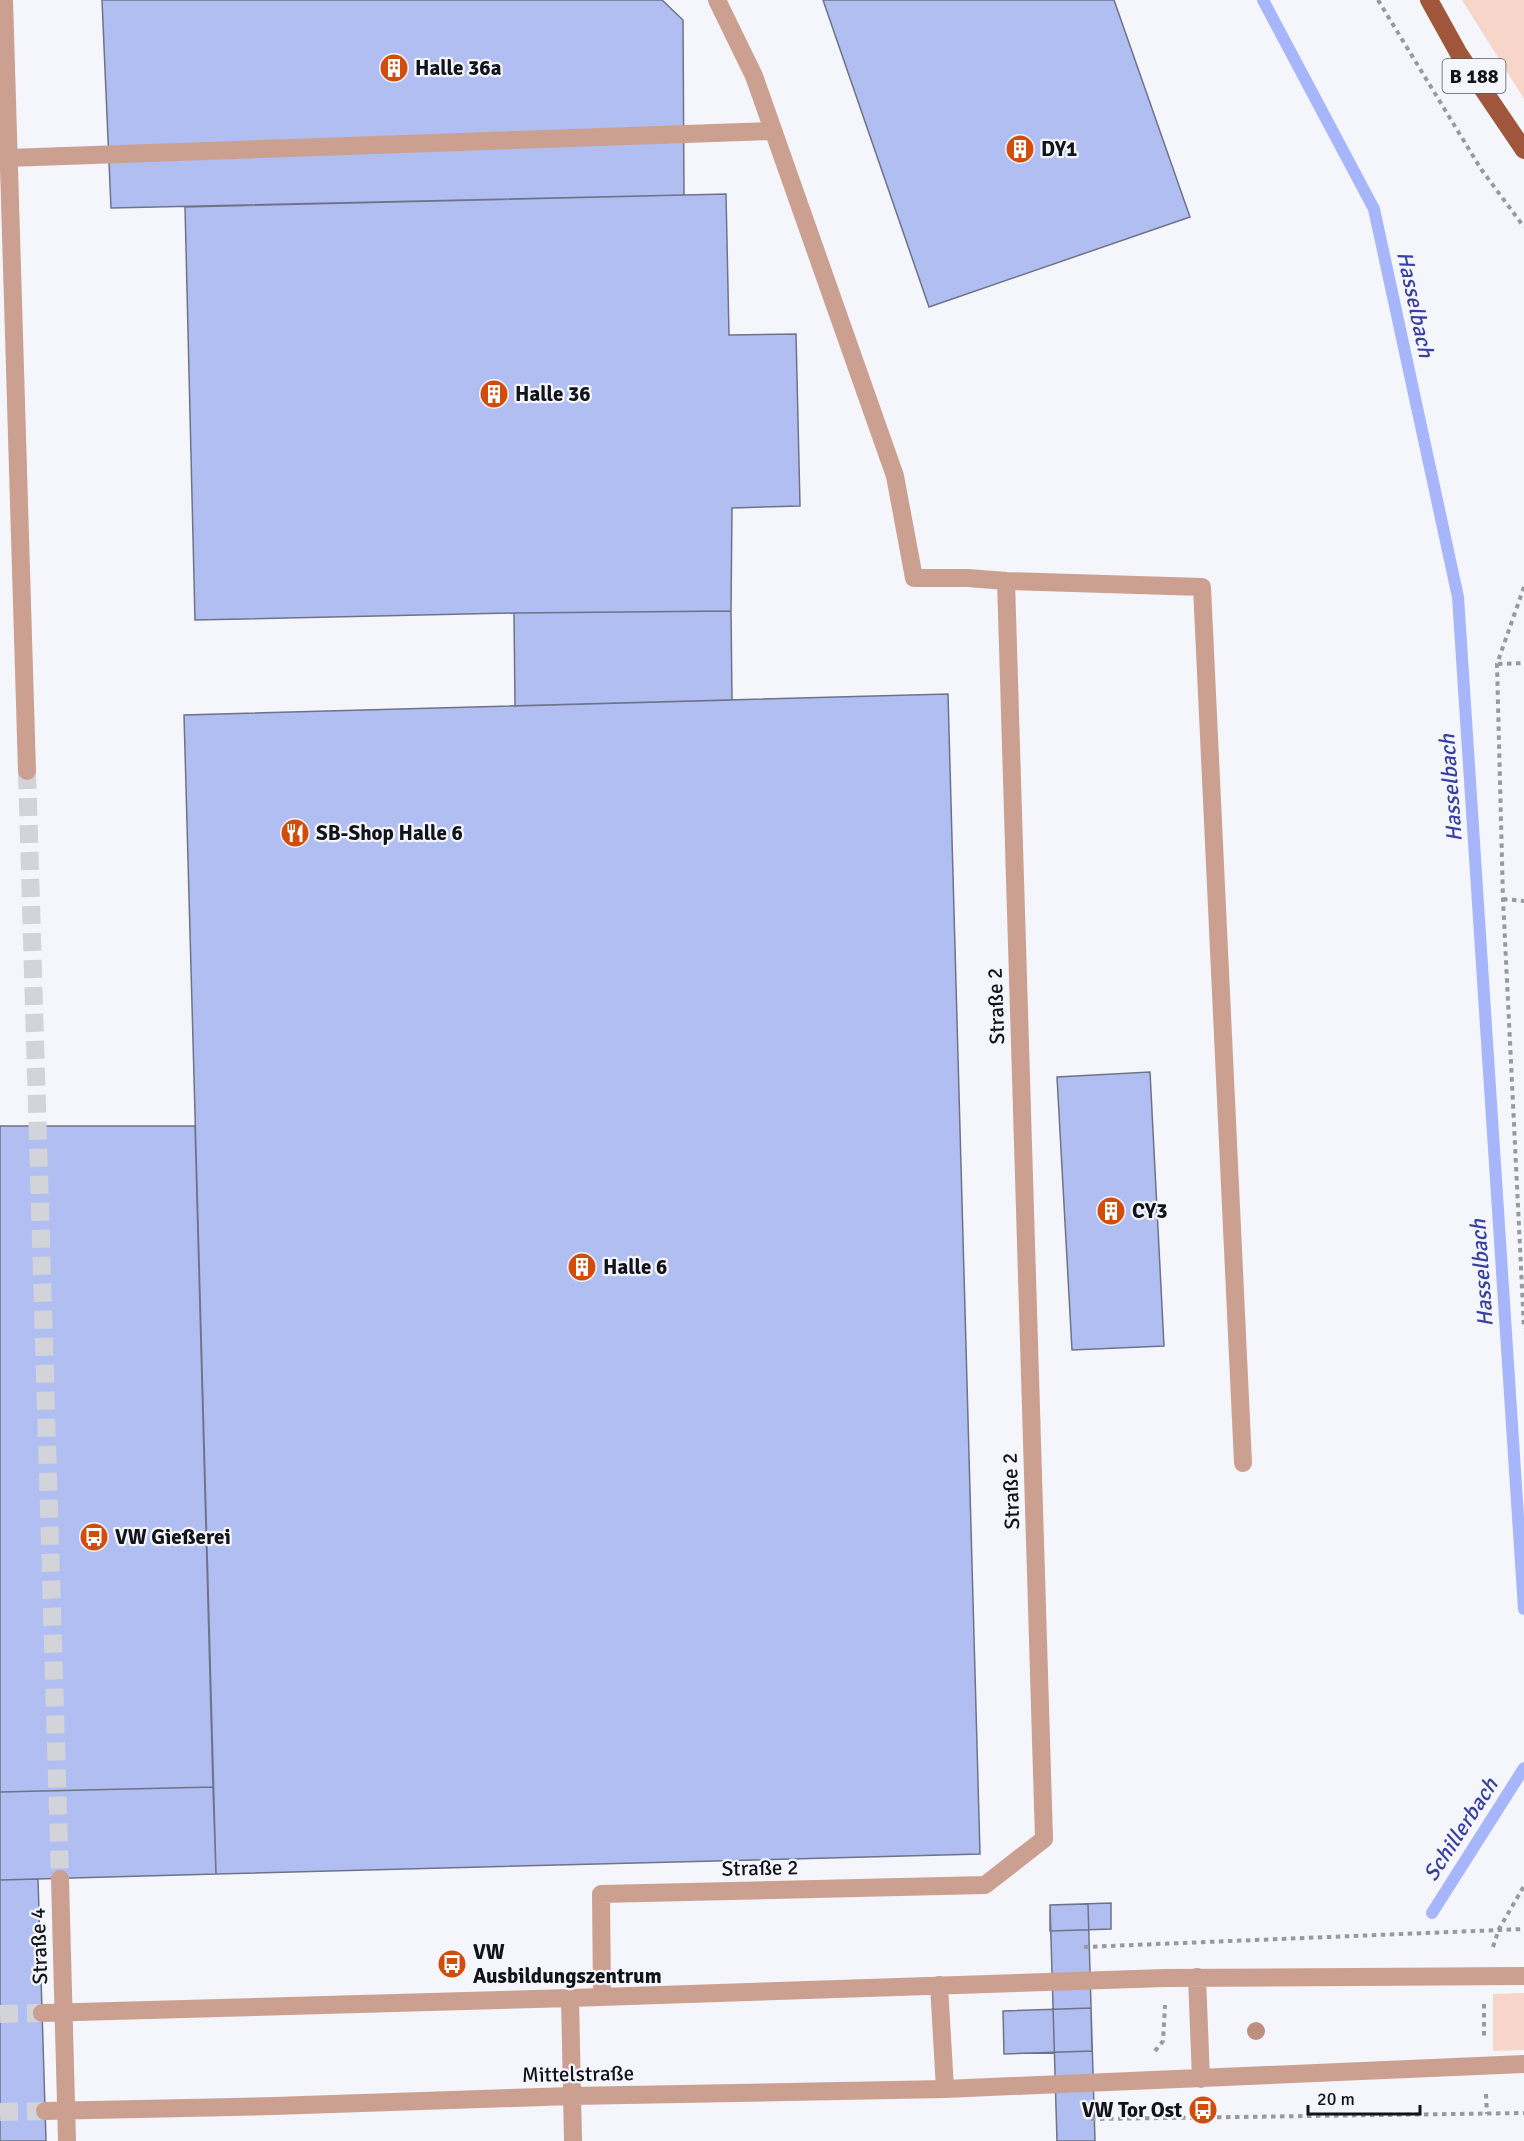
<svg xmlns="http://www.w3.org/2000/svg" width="1524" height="2141" font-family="Signika,sans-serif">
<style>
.green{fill:#f8d5c9}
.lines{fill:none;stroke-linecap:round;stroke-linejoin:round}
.stream{stroke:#a7b6fb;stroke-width:12}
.building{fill:#b1bef1;stroke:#6e7388;stroke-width:1.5}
.minor-tunnel{stroke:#d3d4da;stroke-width:18;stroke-dasharray:18 9;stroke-linecap:butt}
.path{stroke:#999aa1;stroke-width:4;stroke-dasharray:4.5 4.5;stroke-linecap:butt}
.minor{stroke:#cba091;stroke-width:18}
.major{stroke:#a0563b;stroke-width:18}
.tree{fill:#bc8f7f}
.labels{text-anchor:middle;stroke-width:4.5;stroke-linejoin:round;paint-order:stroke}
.shield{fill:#f5f6fb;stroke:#56585f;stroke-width:1.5}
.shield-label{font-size:20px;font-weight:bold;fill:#12141c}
.poi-label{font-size:21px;font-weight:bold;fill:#12141c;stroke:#f5f6fb;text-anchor:start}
.street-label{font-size:21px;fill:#12141c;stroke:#f5f6fb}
.water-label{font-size:22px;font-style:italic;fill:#373f9f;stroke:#f5f6fb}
</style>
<rect width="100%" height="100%" fill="#f5f6fb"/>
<path class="green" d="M1462,0H1524V99Z
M1524,1993V2050L1493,2051V1994Z"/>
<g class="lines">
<path class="stream" d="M1263,0L1374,209L1458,597L1524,1609
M1432,1913L1524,1768"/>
</g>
<path class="building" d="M102,0H662L683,20L684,195L111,208Z
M823,0H1114L1190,217L929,307Z
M726,194L729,335L796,334L800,506L732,508L731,611L514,613L195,620L185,207Z
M731,611L732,700L515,706L514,613Z
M948,694L980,1854L216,1874L184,715Z
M1150,1072L1164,1346L1072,1350L1057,1077Z
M0,1126H195L213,1787L0,1792Z
M213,1787L216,1874L0,1880V1792Z
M38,1879L46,2141H0V1880Z
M1111,1903V1929L1050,1931V1905Z
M1088,1904L1095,2141H1057L1050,1905Z
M1091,2008L1092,2051L1004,2054L1003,2011Z"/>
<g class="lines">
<path class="minor-tunnel" d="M27,771L60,1879
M0,2014L42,2013
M0,2112L45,2111"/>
<path class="path" d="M1378,0L1481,169L1524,227
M1524,587L1497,664L1503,899L1524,1329
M1498,664L1524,663
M1503,899L1524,901
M1084,1947L1524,1929
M1493,1947L1499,1929L1524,1886
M1484,2004V2038
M1155,2051L1163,2041L1165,2005
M1486,2094L1487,2114
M1091,2119L1524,2113"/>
<path class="minor" d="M4,0L27,771
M717,0L754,76L895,476L914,578H968L1006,581L1202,587L1243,1463
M8,158L772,131
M60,1879L67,2141
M1197,1977L1201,2079
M939,1985L945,2089
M602,1997L601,1894L985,1885L1044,1839L1006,581
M570,1998L573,2141
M42,2013L570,1998L1165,1978L1524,1976
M45,2111L274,2106L571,2096L945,2089L1524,2064"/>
<path class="major" d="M1429,0L1459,54L1524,150"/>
</g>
<circle class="tree" cx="1256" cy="2031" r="9"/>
<defs>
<g id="building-disc" transform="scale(1.5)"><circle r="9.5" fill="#d24d0b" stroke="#f5f6fb"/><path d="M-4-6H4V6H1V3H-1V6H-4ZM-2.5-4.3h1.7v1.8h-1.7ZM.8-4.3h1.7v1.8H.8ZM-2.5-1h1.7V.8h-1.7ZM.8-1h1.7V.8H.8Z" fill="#fff"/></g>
<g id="restaurant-disc" transform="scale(1.5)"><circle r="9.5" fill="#d24d0b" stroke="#f5f6fb"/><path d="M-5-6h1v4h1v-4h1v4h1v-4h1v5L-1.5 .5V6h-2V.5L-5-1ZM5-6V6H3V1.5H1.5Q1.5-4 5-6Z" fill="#fff"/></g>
<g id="bus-disc" transform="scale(1.5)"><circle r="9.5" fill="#d24d0b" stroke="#f5f6fb"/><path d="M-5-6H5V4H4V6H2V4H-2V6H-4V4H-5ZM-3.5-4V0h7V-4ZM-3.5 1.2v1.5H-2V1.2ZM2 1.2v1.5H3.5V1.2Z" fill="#fff"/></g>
</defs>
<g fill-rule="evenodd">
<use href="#building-disc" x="394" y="68"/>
<use href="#building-disc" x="1020" y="149"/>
<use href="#building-disc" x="494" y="394"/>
<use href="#restaurant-disc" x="295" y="833"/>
<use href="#building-disc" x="1111" y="1211"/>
<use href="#building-disc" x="582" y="1267"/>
<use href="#bus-disc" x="94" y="1537"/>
<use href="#bus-disc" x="452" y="1964"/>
<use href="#bus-disc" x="1203" y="2110"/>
</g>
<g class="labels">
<rect class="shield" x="1442.5" y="59" width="63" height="34" rx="4.5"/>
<g class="shield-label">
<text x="1474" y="83">B 188</text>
</g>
<g class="poi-label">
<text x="415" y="75">Halle 36a</text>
<text x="1041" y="156">DY1</text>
<text x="515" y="401">Halle 36</text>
<text x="316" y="840">SB-Shop Halle 6</text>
<text x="1132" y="1218">CY3</text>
<text x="603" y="1274">Halle 6</text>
<text x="115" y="1544">VW Gießerei</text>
<text x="473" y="1959">VW<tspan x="473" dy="24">Ausbildungszentrum</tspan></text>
<text x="1182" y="2117" text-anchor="end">VW Tor Ost</text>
</g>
<g class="street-label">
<text transform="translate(996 1006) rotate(-92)" y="7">Straße 2</text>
<text transform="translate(1011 1491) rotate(-92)" y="7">Straße 2</text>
<text transform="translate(760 1868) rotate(-1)" y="7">Straße 2</text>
<text transform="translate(39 1946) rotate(-92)" y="7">Straße 4</text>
<text transform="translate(578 2074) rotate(-1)" y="7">Mittelstraße</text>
</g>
<g class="water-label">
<text transform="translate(1416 304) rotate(78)" y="8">Hasselbach</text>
<text transform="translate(1450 788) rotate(-94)" y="8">Hasselbach</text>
<text transform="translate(1481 1273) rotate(-94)" y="8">Hasselbach</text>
<text transform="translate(1460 1829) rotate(-57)" y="8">Schillerbach</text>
</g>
</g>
<path d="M1308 2105v9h112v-9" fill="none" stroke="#12141c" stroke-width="3"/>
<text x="1317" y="2105" font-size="18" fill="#12141c" stroke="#f5f6fb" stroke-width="4.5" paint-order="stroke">20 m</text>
</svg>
